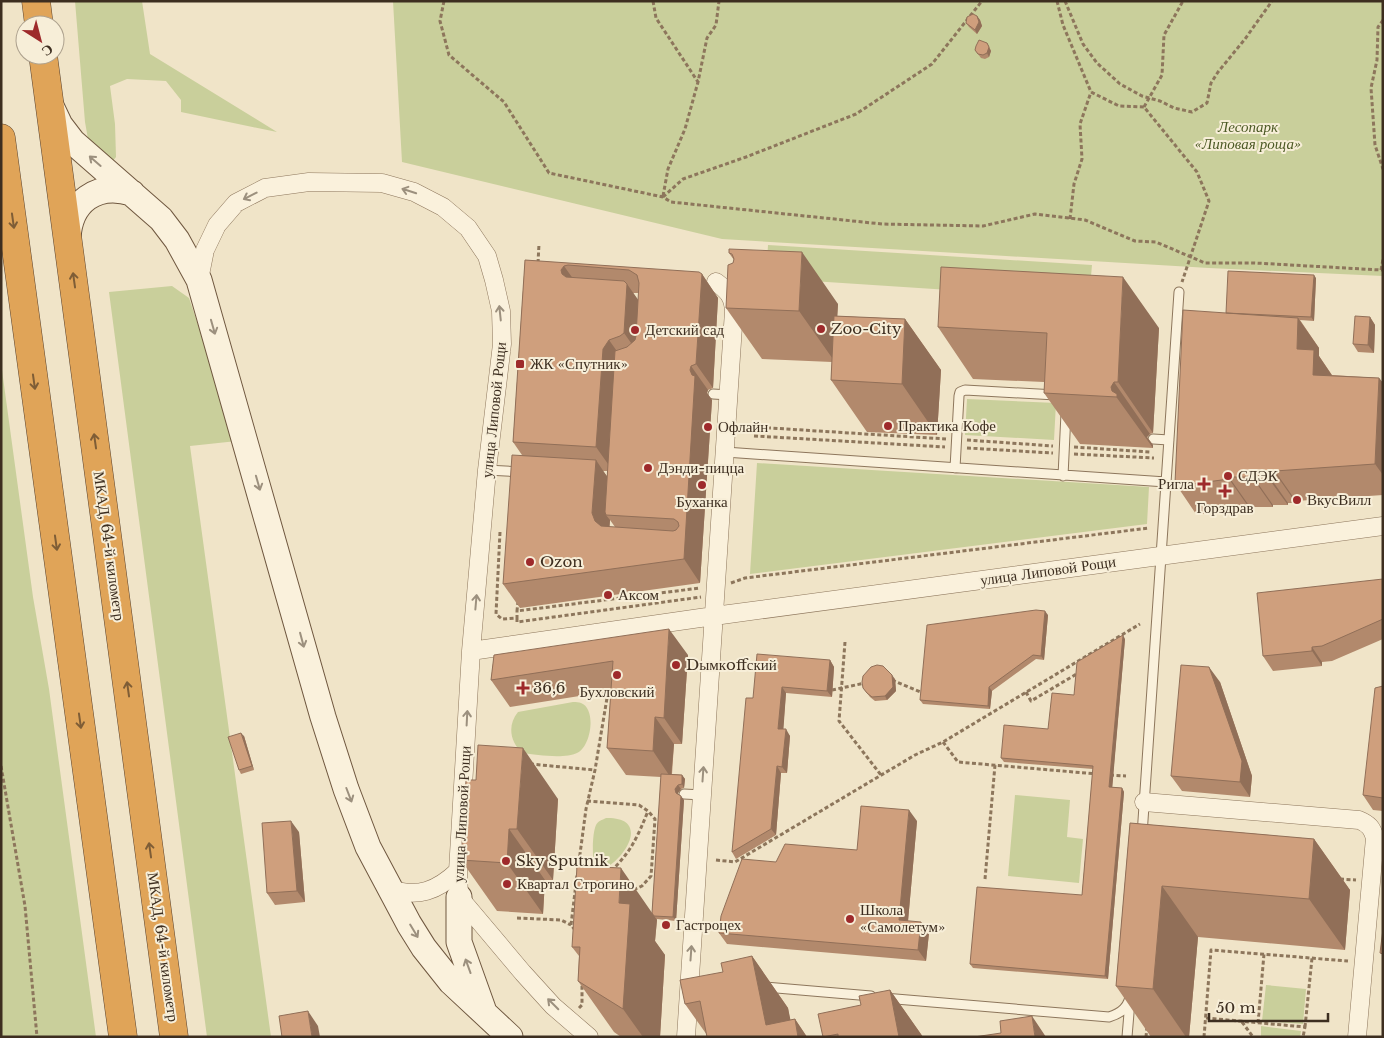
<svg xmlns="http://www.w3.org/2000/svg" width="1384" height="1038" font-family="'Libre Baskerville',serif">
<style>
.green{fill:#c9cf9b}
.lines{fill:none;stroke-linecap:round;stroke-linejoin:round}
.lane-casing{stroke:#8d765c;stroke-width:11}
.street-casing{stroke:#8d765c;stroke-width:19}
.secondary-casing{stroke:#6f573f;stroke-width:27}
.highway-casing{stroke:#5b4430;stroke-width:29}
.path{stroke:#8d765c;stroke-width:3;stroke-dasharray:4 2.5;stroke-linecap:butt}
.lane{stroke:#faf1dc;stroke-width:9}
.street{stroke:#faf1dc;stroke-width:18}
.secondary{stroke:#faf1dc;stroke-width:25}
.highway{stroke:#e0a458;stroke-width:28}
.path-bridge{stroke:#8d765c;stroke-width:3;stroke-dasharray:4 2.5;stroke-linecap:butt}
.wall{fill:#b2896c;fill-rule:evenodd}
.shaded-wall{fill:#916f58}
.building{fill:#cf9f7d;stroke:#916f58}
.oneway{stroke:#9c907e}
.oneway2{stroke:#7e5d36}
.poi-dot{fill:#9e2a2b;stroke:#f7eed8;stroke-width:2}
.labels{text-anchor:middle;stroke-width:4;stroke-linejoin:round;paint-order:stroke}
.park-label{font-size:15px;font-style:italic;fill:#4d5a26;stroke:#f7eed8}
.poi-label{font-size:15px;fill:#3d2e20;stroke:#f7eed8;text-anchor:start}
.street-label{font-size:15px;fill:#3d2e20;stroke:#f7eed8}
</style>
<rect width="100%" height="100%" fill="#f0e4c8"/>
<path class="green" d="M75,1H142L150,54L277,132L181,112V100L166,81L127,79L110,86L115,124L116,157L110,165L88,139L85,122Z
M393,1H1383V276L1209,268L722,239L402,162Z
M768,245L1092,265L1089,299L766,278Z
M172,286L189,298L237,441L190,446L271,1037H207L109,292Z
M1,363L33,597L49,689L96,1037H1Z
M967,399L1056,403L1054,440L965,435Z
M757,463L1149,487L1147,524L750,574Z
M573,702C576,702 579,702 581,703C597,709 591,747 577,753C565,759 536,755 523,753C510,743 507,725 518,712Z
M1015,795L1070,800L1067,837L1083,839L1079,883L1008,876Z
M606,818C651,817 626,859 602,870L595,867C592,859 592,834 596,825C598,821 602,820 606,818Z
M1266,985L1306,989L1303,1024L1262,1021Z
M1261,1026L1301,1031L1300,1037H1261Z"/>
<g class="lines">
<g class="lane-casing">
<path id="lane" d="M713,394L729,395
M1153,439L1169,440
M725,452L1166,482
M955,468L959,396L960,392L965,390L1056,395
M487,470L522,472
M1063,476L1066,413
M684,794L702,795
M1142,835L1179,292
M765,987L871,996
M884,998L1109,1017C1122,1013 1129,1007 1131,992
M1127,1037L1130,1001"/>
</g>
<g class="street-casing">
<path id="street" d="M199,280L205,250L217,225L236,203L265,188L309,182L382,183L414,192L443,207L468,228L487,256L494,280L501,311L502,344L487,470L471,651L458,871L459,897L523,973L553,1006L589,1037
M471,651L714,616L1383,526
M1144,802L1359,820C1369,824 1372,828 1375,838L1357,1037
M390,889C418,898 437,891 458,871
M686,1037L734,311C733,296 728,291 716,282"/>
</g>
<g class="secondary-casing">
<path id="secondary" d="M51,106L60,125L73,142L161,219L177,240L199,280L323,717L346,789L368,847L409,924L424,948L451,982L510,1037
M68,238C70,202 96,182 132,193
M459,897V942L483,1009"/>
</g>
<g class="highway-casing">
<path id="highway" d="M36,1L39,25
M43,55L174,1037
M1,138L123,1037"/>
</g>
<path class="path" d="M444,1L440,21L449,55L504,102L549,173L663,197L671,202L882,224L983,226L1035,214L1085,220L1135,241L1156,242L1205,263H1255L1381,270L1383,259
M653,1L656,18L698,82
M1057,1L1063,25L1091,92L1119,106L1144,107L1197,172L1209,201L1182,282
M1065,1L1083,44L1097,63L1120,84L1142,96L1160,101L1174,108L1192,112L1207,103L1211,83L1218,72L1245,39L1272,1
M1383,20L1378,27L1377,60L1371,88L1375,145L1383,169
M1144,107L1162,75L1164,35L1183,1
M663,196L668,169L685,129L698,82L707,38L716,25L719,1
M663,197L683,179L746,157L856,114L932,64L982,1
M1070,219L1074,184L1082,159L1080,124L1091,92
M538,263L539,244
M754,427L946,439
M754,436L945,447
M967,440L1053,446
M1074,447L1150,452
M967,448L1053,453
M1074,454L1154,458
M500,532L496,614L502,619L517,618V611
M731,583L745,578L1149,528
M518,601L517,611L700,588
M517,618V622L701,597
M845,642L839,721L881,775
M892,680L923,693
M1026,692L1031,701L1080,672
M943,742L958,762L1097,774
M530,764L595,770
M1,766L25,906L37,1037
M1110,775L1126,776
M587,801L639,805L648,811L655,819L651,876L642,886L633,890
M716,860L735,862L915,755L943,742L1140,624
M578,869L586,809L595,770L607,698
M611,871C631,852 638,836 648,811
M985,879L995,765
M1340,879L1356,880
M517,918L561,920L571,925
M575,930L571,925L577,875
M579,1008L582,1005V983
M1206,1018L1305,1027L1303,1037
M1242,1022L1253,1037
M1258,1023L1264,954
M1305,1027L1312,958
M1146,1037L1147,1026
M1204,1037L1211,950L1348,961"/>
<use href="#lane" class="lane"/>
<use href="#street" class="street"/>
<use href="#secondary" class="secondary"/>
<use href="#highway" class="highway"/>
<path class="path-bridge" d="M832,690L865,683"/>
</g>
<path class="wall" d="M977,16L980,20L982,26L977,34L969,27L966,23Z
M987,43L991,51L989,57L985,59L981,58L975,50Z
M729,253L838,304L837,316L905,319L941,370L937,435L867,432L831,380L832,362L762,359L726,308L734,260Z
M525,260L702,274L718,298L713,388L708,390L707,393L712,400L700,583L520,608L503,584L522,455L513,442ZM633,293H639L638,301ZM603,471H607V476ZM610,520L615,527H609Z
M1316,278L1314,321L1300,320L1319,348V356L1332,375L1379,378L1383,383V495L1296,501V503H1288V505H1273V507H1250V509L1213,514H1196L1175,483L1226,313Z
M1370,317L1375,325L1374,353L1358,352L1353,344Z
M938,327L1159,328L1153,433L1150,434L1147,437L1153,445V448L1080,444L1044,393V382L973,379Z
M1383,579V639L1332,661L1322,662V666L1273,671L1263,656Z
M1048,615L1044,660L1036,659L992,691L990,709L923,704L920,700Z
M1125,639L1112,787L1122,788L1124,792L1108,979L973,968L970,964L1082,895L1093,769L1004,762L1001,758L1048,729L1074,695Z
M494,655H688L682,744H674L672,774L682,775L685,779L684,788L681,789L678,793V795L684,800L676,921L657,919L655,941L665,955L660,1037H621L614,1032L578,981L579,956L572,947L652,913L661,777L626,775L607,748L611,691L510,707L491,680Z
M830,660L834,667L832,697L786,693L783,729L790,736L787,773H781L776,835L736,859L732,852L753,698Z
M895,679L896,691L887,700L875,701L870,697L863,688Z
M1220,682L1252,776L1250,797L1182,791L1171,776Z
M1383,686V811L1373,810L1363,795Z
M244,736L254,770L241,774L239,770Z
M476,780L558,799L553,880H545L543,914L497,911L461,860Z
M917,821L908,921L929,933L926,961L727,944L719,933L776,862L857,850Z
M1130,823L1314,839L1350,890L1345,950L1198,937L1189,1037H1151L1116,986Z
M299,832L305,902L275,905L267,893Z
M752,956L788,1008L790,1020L795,1019L807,1037H707V1035L685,1004L723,972Z
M890,990L923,1037H823L861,1005Z"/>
<path class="shaded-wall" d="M977,16L980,20L982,26L977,34L975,30Z
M987,43L991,51L989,57L987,53Z
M802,252L838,304L835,362L799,311Z
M564,266L581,290L562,274L561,270Z
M702,274L718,298L713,388L696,364Z
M1314,275L1316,278L1314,321L1311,317Z
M1123,277L1159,328L1153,433L1118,382Z
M627,284L644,308L641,357L624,333Z
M1370,317L1375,325L1374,353L1368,345Z
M1298,318L1319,348V356L1335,380L1313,375L1297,349Z
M905,319L941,370L937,435L902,384Z
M609,340L626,364L613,471L596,447L603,349Z
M691,366L708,390L707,393L712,400L700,583L684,559L692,375L690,370Z
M1379,378L1383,383V475L1375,464Z
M1114,382L1150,434L1147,437L1153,445V448L1112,391L1111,387Z
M596,460L612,484L606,515L610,520L609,537L595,521L592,513Z
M1275,471L1296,501V503L1275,473Z
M1267,473L1288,503V505L1266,475Z
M1252,475L1273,505V507L1252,477Z
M1229,477L1250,507V509L1229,479Z
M1045,611L1048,615L1044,660L1041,656Z
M669,629L688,655L682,744L664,718Z
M1123,635L1125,639L1112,791L1109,787Z
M1312,647L1322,662V666L1312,651Z
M830,660L834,667L832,697L827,691Z
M1209,667L1220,682L1252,776L1250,797L1240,782Z
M892,675L895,679L896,691L887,700L885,696Z
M782,687L786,693L783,735L778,729Z
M989,687L992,691L990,709L988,706Z
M655,717L674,744L671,778L653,751Z
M786,729L790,736L787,773L782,767Z
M241,733L244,736L254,770L252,766Z
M523,748L558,799L553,880L517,829Z
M777,766L781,773L776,835L771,829Z
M682,775L685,779L684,788L682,784Z
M678,785L681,789L678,793L679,797L676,793L675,789Z
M1122,788L1124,792L1108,979L1105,976Z
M681,796L684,800L676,921L673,917Z
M909,810L917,821L907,932L899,920Z
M291,821L299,832L305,902L297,891Z
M509,829L545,880L543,914L507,863Z
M1314,839L1350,890L1345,950L1309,899Z
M621,868L657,920L655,941L665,955L660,1037H643L623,1009L619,903Z
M1162,886L1198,937L1189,1037H1186L1153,989Z
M921,922L929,933L926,961L918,950Z
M752,956L788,1008L794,1037L766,1025Z
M890,990L923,1037H899Z
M308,1011L318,1026L320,1037H312Z
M1032,1016L1046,1037H1035Z
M795,1019L807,1037H798Z"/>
<path class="building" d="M973,14L977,16L979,22L975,30L966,23L967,17Z
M979,40L987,43L989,47L987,53L983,55L978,54L975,50L976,46Z
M729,249L802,252L799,311L726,308L728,265L733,263L734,259L732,254L729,253Z
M525,260L699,272L702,274L696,364L691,366L690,370L692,375L695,376L684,559L503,584L512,455L596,460L592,513L595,521L601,526L673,531L676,530L679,526L678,522L674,519L606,515L605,512L615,351L627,347L635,340L636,336L639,283L637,275L629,270L568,265L564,266L561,270L562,274L566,277L624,281L627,284L624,333L620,336L609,340L603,349L596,447L513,442Z
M941,267L1123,277L1118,382H1114L1111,387L1112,391L1117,394V397L1044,393L1047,333L938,327Z
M1228,271L1314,275L1311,317L1226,313Z
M1183,310L1298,318L1297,349L1314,350L1313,375L1379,378L1375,464L1275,471V473H1267L1266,475H1252V477H1229V479L1192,484L1175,483Z
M834,316L905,319L902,384L831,380Z
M1355,316L1370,317L1368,345L1353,344Z
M1383,579V619L1322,646L1312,647V651L1263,656L1257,593Z
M1036,610L1045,611L1041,656L1033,655L989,687L988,706L920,700L927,625Z
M669,629L664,718L655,717L653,751L607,748L613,661L491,680L494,655Z
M1123,635L1109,787L1122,788L1105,976L970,964L977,887L1082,895L1093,766L1001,758L1004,725L1048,729L1052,693L1074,695L1077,662Z
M757,654L830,660L827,691L782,687L778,729H786L782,767L777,766L771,829L732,852L746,698H753Z
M877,665L883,666L892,675L893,687L885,696L872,697L867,693L863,688L862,682L863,676L871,667Z
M1181,665L1209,667L1242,761L1240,782L1171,776Z
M1383,686V798L1363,795L1375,688Z
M241,733L252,766L239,770L228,737Z
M478,745L523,748L517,829H509L507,863L461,860L466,780H476Z
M661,774L682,775V784L678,785L675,789L676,793L681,796L673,917L654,916L652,913Z
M861,806L909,810L899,920L921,922L918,950L719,933L721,916L742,859L776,862L785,844L857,850Z
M291,821L297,891L267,893L262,823Z
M1130,823L1314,839L1309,899L1162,886L1153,989L1116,986Z
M577,866L621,868L619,903L630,904L623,1009L578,981L580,947H572Z
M1383,929V954L1380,953Z
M752,956L766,1025L795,1019L798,1037H707L700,1001L685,1004L680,980L723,972L721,963Z
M890,990L899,1037H838V1034L823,1037L818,1014L861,1005L859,996Z
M308,1011L312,1037H282L279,1016Z
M1032,1016L1035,1037H974L1001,1033L1000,1021Z"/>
<defs><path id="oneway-shaft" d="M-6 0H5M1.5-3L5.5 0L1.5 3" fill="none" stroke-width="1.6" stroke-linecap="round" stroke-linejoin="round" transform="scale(1.25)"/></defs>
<g class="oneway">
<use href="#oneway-shaft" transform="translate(95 161) rotate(-139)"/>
<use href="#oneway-shaft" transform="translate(409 191) rotate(-162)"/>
<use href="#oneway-shaft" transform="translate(250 196) rotate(153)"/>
<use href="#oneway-shaft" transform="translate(500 313) rotate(-96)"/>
<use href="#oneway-shaft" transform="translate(213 327) rotate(74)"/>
<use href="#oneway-shaft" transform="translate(258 483) rotate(74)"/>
<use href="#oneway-shaft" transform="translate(476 602) rotate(-85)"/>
<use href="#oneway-shaft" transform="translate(302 640) rotate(75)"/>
<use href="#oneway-shaft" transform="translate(467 718) rotate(-87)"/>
<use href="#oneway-shaft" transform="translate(703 774) rotate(-86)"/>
<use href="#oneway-shaft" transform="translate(349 795) rotate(69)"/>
<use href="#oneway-shaft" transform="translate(414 931) rotate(59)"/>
<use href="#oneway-shaft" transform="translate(691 953) rotate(-86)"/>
<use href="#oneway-shaft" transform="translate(468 966) rotate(-110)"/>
<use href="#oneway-shaft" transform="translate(553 1004) rotate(-135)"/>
</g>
<g class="oneway2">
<use href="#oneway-shaft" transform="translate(13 221) rotate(82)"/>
<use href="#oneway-shaft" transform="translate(74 280) rotate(-98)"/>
<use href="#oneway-shaft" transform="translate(34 382) rotate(82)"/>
<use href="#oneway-shaft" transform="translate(95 441) rotate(-98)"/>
<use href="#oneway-shaft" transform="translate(56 543) rotate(82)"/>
<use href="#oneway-shaft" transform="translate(128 689) rotate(-98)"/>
<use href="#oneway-shaft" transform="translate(80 721) rotate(82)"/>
<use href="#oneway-shaft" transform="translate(150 850) rotate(-98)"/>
</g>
<g class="poi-dot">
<circle cx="821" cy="329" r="5"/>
<circle cx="635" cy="330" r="5"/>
<rect x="515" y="359" width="10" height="10" rx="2.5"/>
<circle cx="888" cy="426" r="5"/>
<circle cx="708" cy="427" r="5"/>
<circle cx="648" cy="468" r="5"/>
<circle cx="1228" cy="476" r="5"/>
<path d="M1201.5 476.5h5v5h5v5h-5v5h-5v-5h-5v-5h5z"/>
<circle cx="702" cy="485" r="5"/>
<path d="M1222.5 483.5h5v5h5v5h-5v5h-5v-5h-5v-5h5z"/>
<circle cx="1297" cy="500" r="5"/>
<circle cx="530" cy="562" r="5"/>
<circle cx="608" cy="595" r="5"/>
<circle cx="676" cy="665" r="5"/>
<circle cx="617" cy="675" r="5"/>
<path d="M520.5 680.5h5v5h5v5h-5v5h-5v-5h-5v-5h5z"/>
<circle cx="506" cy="861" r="5"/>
<circle cx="507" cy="884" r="5"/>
<circle cx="850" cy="919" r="5"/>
<circle cx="666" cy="925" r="5"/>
</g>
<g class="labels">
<g class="park-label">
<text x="1248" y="132">Лесопарк<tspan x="1248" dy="17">«Липовая роща»</tspan></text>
</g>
<g class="poi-label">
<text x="831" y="334">Zoo-City</text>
<text x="645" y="335">Детский сад</text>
<text x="530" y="369">ЖК «Спутник»</text>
<text x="898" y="431">Практика Кофе</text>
<text x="718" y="432">Офлайн</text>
<text x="658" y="473">Дэнди-пицца</text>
<text x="1238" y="481">СДЭК</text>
<text x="1194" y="489" text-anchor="end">Ригла</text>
<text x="1307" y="505">ВкусВилл</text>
<text x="702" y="507" text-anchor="middle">Буханка</text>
<text x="1225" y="513" text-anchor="middle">Горздрав</text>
<text x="540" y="567">Ozon</text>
<text x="618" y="600">Аксом</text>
<text x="686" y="670">Dымкoffский</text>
<text x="533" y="693">36,6</text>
<text x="617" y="697" text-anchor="middle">Бухловский</text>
<text x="516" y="866">Sky Sputnik</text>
<text x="517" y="889">Квартал Строгино</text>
<text x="860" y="915">Школа<tspan x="860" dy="17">«Самолетум»</tspan></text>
<text x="676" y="930">Гастроцех</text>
</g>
<g class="street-label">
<text transform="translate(494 410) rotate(-84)" y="5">улица Липовой Рощи</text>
<text transform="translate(109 546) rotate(82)" y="5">МКАД, 64-й километр</text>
<text transform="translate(1048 571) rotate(-8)" y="5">улица Липовой Рощи</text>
<text transform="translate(462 814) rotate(-87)" y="5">улица Липовой Рощи</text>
<text transform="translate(163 947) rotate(82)" y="5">МКАД, 64-й километр</text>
</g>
</g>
<rect width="1384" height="1038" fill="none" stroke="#3d2e20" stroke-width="5"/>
<g transform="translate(40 40) rotate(144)"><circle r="24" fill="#f7eed8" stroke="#ada18e"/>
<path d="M0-4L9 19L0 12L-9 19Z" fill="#9e2a2b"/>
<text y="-8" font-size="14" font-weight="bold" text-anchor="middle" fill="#3d2e20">С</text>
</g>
<path d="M1209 1013v8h119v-8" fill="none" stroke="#3d2e20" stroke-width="2.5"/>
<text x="1216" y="1013" font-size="15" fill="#3d2e20" stroke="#f7eed8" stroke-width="4" paint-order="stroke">50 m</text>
</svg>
